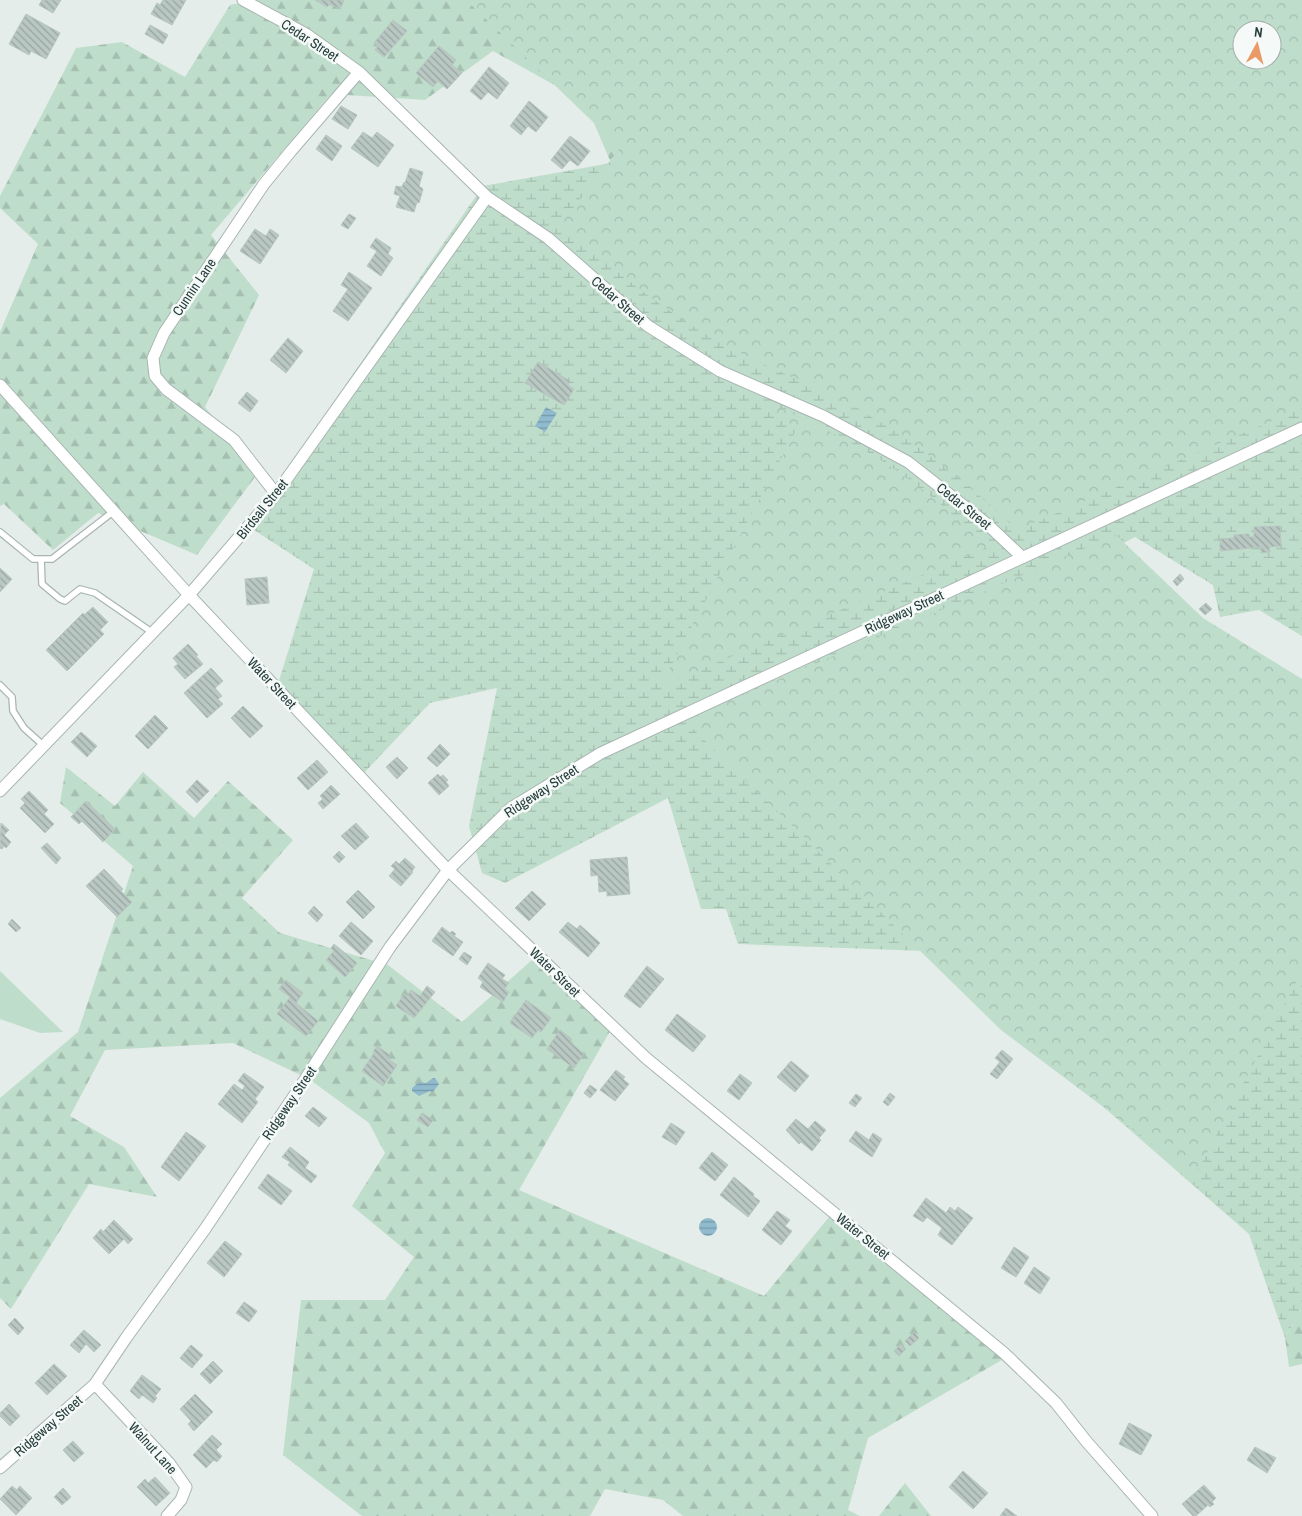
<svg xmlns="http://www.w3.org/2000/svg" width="1302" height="1516" font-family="'Archivo Narrow',sans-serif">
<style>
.grass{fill:#bfddcb}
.forest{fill:url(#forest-firs)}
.wetland{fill:url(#wetland-marsh);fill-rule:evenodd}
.park{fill:url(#park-crowns);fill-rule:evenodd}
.water{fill:url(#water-rules)}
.building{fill:url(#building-back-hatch);stroke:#b7c6c2}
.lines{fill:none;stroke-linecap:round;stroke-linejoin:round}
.lane-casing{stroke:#a8b5b2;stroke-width:8}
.street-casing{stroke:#a8b5b2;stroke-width:13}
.lane{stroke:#fff;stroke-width:5.5}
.street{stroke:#fff;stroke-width:11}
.labels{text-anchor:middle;stroke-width:5;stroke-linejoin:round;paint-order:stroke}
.street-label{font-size:14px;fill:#253e3b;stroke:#f5f9f8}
</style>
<defs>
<pattern id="forest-firs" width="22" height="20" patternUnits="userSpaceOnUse" patternTransform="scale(1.25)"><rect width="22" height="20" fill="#bfddcb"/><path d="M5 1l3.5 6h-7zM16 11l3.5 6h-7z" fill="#a4bfaf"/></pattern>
<pattern id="wetland-marsh" width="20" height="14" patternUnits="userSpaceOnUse" patternTransform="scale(1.25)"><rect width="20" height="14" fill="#bfddcb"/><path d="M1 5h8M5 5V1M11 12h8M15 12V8" fill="none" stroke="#a4bfaf"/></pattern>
<pattern id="park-crowns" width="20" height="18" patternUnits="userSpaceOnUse" patternTransform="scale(1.25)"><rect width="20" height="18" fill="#bfddcb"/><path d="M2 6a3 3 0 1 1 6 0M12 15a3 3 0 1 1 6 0" fill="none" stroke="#a4bfaf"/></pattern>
<pattern id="water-rules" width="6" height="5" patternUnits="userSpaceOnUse" patternTransform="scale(1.25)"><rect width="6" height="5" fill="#90bbce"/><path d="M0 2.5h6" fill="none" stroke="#7599a8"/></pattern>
<pattern id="building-back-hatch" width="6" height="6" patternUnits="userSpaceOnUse" patternTransform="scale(1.25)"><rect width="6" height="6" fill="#bac8c4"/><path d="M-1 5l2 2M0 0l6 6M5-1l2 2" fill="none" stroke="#97a4a0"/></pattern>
</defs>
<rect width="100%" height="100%" fill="#e5edea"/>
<path class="grass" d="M0,972V971L63,1032L40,1033L0,1019Z"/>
<path class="forest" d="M256,0H664L732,72L611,163L585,102L493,51L425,100L331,94L211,235L259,295L205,407L258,473L197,555L98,513L53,550L4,504L0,506V332L38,244L0,208V196L76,48L122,42L185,77L230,5Z
M66,767L115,806L143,772L194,818L228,781L293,840L242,898L280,933L388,965L462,1022L533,959L613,1026L519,1190L764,1296L834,1211L1007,1357L868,1438L848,1510L860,1516H683L663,1500L605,1489L590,1516H362L283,1455L301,1300H385L414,1257L352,1206L385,1153L369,1123L309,1079L233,1043L105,1050L70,1116L124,1147L157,1197L89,1184L11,1309L0,1298V1098L78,1032L133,866L60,803Z
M1302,1307V1364L1289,1367L1285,1338Z
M905,1483L931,1516H879Z"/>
<path class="wetland" d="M1302,0V636L1259,610L1220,617L1213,585L1135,537L1107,552L1302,861V1307L1285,1338L1249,1234L925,951L738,944L726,909H701L668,798L505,883L482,873L469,826L497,688L430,703L364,773L276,690L314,569L248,526L483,186L611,163ZM1242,30H1272V60H1242Z"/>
<path class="park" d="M466,0H1302V408L1017,530C964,479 907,434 841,400C797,378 751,361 709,336C655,304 608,265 561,224L620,148ZM1242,30H1272V60H1242Z
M743,392C789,412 836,432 879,459C919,484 954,515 988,547L660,687L797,428Z
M1116,535L1203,618L1302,679V971L1195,1176L1001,1030L684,720Z"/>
<path class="water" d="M546,407L557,413L545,432L535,426Z
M433,1078H435L439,1084L433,1092L430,1091L419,1096L412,1091V1088L419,1082L426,1083Z
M699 1227a9 9 0 1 1 18 0a9 9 0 1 1-18 0Z"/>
<path class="building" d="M42,0H61L53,13L39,5Z
M163,0H186L172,25L151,14L157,3L160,5Z
M315,0H342L344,1L340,9L332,5H329L327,7Z
M26,14L60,33L46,59L31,51L29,55L9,44Z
M393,20L407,31L384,57L375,50L378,46L374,43Z
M150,25L168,35L163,44L145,34Z
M439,46L456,60L452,65L462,73L447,89L438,81L433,87L416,73Z
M489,67L509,83L497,99L488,92L481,100L470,91Z
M529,101L548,117L536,132L528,126L521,135L510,126Z
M341,106L357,115L348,129L332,119Z
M363,132L372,138L377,132L394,145L378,167L351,148Z
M326,135L342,146L332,161L316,149Z
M570,136L590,151L578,166L570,160L562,169L551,160Z
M410,168L423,172L419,186L423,189L419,203L417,202L414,212L396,207L400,196L394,194L396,186L402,187L404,182L405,183Z
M349,214L356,218L348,229L341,225Z
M255,229L266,236L270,229L279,235L260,264L240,251Z
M376,238L391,248L388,254L393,258L381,276L367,266L377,251L370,247Z
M349,272L372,288L348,321L333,311L348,289L341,285Z
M288,338L303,351L286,373L270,360Z
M538,362L570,381L568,385L574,389L564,405L525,383Z
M247,392L258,401L250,412L238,403Z
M1280,526L1281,546L1269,547L1270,552L1261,553V547L1220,551V539L1234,538V535L1249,534V537H1254V527Z
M0,568L12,579L0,592Z
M1180,574L1184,579L1177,586L1173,581Z
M267,577L269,603L247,605L245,579Z
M1206,603L1212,609L1205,615L1199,609Z
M93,607L108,622L100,630L104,634L67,671L46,650L83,613L84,615Z
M188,644L198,655L196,656L203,664L185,679L174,667L178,664L173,658Z
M211,668L223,681L215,688L222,696L218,699L223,704L207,718L184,693Z
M243,706L263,726L250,738L231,718Z
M155,715L168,728L148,749L135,736Z
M81,732L97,746L87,757L71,742Z
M440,744L450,754L437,767L427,758Z
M397,757L408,768L397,779L386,767Z
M317,760L328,772L308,790L297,778Z
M438,774L440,777L443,775L448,780L446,782L449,786L439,795L428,783Z
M197,780L209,791L197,803L186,792Z
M331,785L340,794L323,809L318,803L323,799L320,796Z
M29,791L48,810L44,814L54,824L45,833L20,808L25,803L21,799Z
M86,801L115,829L103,842L82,821L79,824L71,817Z
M1,823L9,830L4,835L11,842L6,848L4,846L2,849L0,848Z
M356,823L369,837L355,850L341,836Z
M47,843L61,858L56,864L41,848Z
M339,851L345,857L339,863L333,857Z
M627,857L630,894L607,896V891L599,892L598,875L591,876L590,860Z
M405,858L415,867L412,871L413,872L401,886L389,876L395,869L391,866L396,861L399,864Z
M104,869L123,889L121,891L132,902L117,917L86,886Z
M358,890L375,907L363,919L346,902Z
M532,891L546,904L529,921L515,908Z
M314,906L323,915L317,922L308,913Z
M12,919L21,928L16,932L8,924Z
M351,922L373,941L361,955L339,936Z
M568,922L577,929L580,925L600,943L588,957L559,932Z
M442,927L450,933L452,931L456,934L454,936L463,942L453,956L432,941Z
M334,944L357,963L345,977L326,960L334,951L331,948Z
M464,952L472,957L467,965L459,959Z
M488,963L505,975L502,979L509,983L504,989L509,992L503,1002L480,987L483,982L478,978Z
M647,966L664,979L640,1008L624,996Z
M286,980L303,993L296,1003L318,1021L306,1036L277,1014L290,997L279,989Z
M427,986L435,992L414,1018L396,1006L404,994L407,996L411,990L420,996Z
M526,1000L551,1018L541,1032L538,1030L532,1038L510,1023Z
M677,1014L706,1036L693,1052L665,1030Z
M560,1030L572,1039L570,1042L584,1054L574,1068L547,1049Z
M377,1046L390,1055L388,1059L397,1065L383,1086L362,1071L374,1053L373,1052Z
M1002,1050L1013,1059L997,1079L990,1074L1000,1062L995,1058Z
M791,1061L809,1076L795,1092L777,1077Z
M616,1070L625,1077L623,1079L629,1084L615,1101L600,1090Z
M244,1073L264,1087L255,1099L258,1102L242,1123L218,1104L234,1084L242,1090L245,1086L238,1081Z
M740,1074L752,1083L739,1100L727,1091Z
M590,1085L597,1090L590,1098L584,1093Z
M890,1093L895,1097L888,1106L883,1102Z
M856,1094L862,1098L855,1107L849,1103Z
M313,1107L327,1118L319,1127L305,1116Z
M422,1113L433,1120L428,1127L417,1120Z
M796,1119L808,1129L815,1121L826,1130L819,1138L821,1140L812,1151L801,1142L799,1144L786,1130Z
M671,1123L685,1132L676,1145L662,1137Z
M856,1131L869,1140L873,1133L882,1139L872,1157L849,1141Z
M186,1132L206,1146L179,1181L161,1167Z
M290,1147L309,1162L305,1168L317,1176L311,1183L288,1165L290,1162L282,1157Z
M712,1152L728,1165L715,1181L699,1168Z
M268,1174L292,1191L281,1205L258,1188Z
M734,1177L754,1194L753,1196L760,1201L748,1217L720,1195Z
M926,1198L946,1213L950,1207L955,1211L958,1207L973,1218L952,1245L938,1235L942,1228L927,1217L923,1222L913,1216Z
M777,1211L790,1220L785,1226L792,1231L781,1245L762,1230Z
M114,1220L133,1239L128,1244L124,1239L109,1254L93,1238L101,1229L103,1232Z
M225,1241L242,1254L224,1277L207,1263Z
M1014,1247L1029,1257L1016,1277L1001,1268Z
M1034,1267L1050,1278L1040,1294L1024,1283Z
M244,1302L257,1311L249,1322L236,1313Z
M15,1318L24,1328L18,1335L8,1325Z
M84,1330L101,1345L94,1352L86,1344L79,1353L70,1345Z
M914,1332L919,1338L910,1346L905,1341Z
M901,1344L906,1349L899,1356L894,1351Z
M191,1345L203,1355L192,1368L180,1358Z
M213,1361L223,1371L210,1384L200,1374Z
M54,1364L67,1376L47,1395L35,1383Z
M142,1375L161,1389L155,1396L157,1398L153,1403L142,1395L139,1399L130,1391Z
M195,1394L213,1412L194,1431L188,1424L191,1421L180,1409Z
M9,1404L20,1416L10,1426L0,1416V1413Z
M1129,1423L1152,1435L1141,1455L1119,1444Z
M212,1435L222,1444L216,1450L222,1456L217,1462L214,1460L206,1468L193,1455Z
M73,1441L84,1453L74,1462L63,1450Z
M1255,1447L1276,1458L1267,1473L1247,1460Z
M963,1471L988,1493L973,1509L949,1487Z
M155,1477L170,1493L156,1506L137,1487L145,1479L148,1483Z
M1204,1485L1216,1498L1212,1502L1214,1504L1210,1507L1208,1505L1196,1516H1193L1182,1504Z
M12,1486L17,1490L20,1486L32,1498L16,1515L0,1499Z
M63,1488L71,1497L62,1505L54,1497Z
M1006,1508L1017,1516H1000Z"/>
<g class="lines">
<g class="lane-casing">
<path id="lane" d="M0,532L33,559H52L114,511
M41,559L42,584L60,599L65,601L80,589L95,593L153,633
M0,685L12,697L13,711L24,728L44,746"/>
</g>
<g class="street-casing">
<path id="street" d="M243,0L306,34L359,72L487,197L548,238L648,326L720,371L823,416L908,462L987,524L1022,557
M0,385L189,595L448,870L646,1058L1004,1353L1056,1403L1086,1441L1152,1516
M276,494L234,440L166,389L155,376L153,358L164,333L264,184L291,151L359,72
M0,791L189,595L276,494L487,197
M95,1384L169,1463L186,1487L181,1500L167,1516
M0,1468L95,1384L126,1338L205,1229L302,1084L390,947L448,870L511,808L601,753L1302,428"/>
</g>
<use href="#lane" class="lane"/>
<use href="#street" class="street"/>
</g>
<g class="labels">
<g class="street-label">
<text transform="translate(310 40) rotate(33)" y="5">Cedar Street</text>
<text transform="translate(194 287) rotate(-56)" y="5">Cunnin Lane</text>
<text transform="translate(618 300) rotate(41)" y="5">Cedar Street</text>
<text transform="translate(964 506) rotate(39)" y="5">Cedar Street</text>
<text transform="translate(262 509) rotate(-51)" y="5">Birdsall Street</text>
<text transform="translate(904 612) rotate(-25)" y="5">Ridgeway Street</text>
<text transform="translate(272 683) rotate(47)" y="5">Water Street</text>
<text transform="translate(541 791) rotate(-33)" y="5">Ridgeway Street</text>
<text transform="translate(555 972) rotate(44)" y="5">Water Street</text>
<text transform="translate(289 1103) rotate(-56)" y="5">Ridgeway Street</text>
<text transform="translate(863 1236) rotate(39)" y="5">Water Street</text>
<text transform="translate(48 1426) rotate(-41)" y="5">Ridgeway Street</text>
<text transform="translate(153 1448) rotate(48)" y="5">Walnut Lane</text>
</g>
</g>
<g transform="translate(1257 45) rotate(7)"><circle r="24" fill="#f5f9f8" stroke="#a2aeac"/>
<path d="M0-4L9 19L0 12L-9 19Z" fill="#e99a66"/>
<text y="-8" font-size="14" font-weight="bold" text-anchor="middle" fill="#253e3b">N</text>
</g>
</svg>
